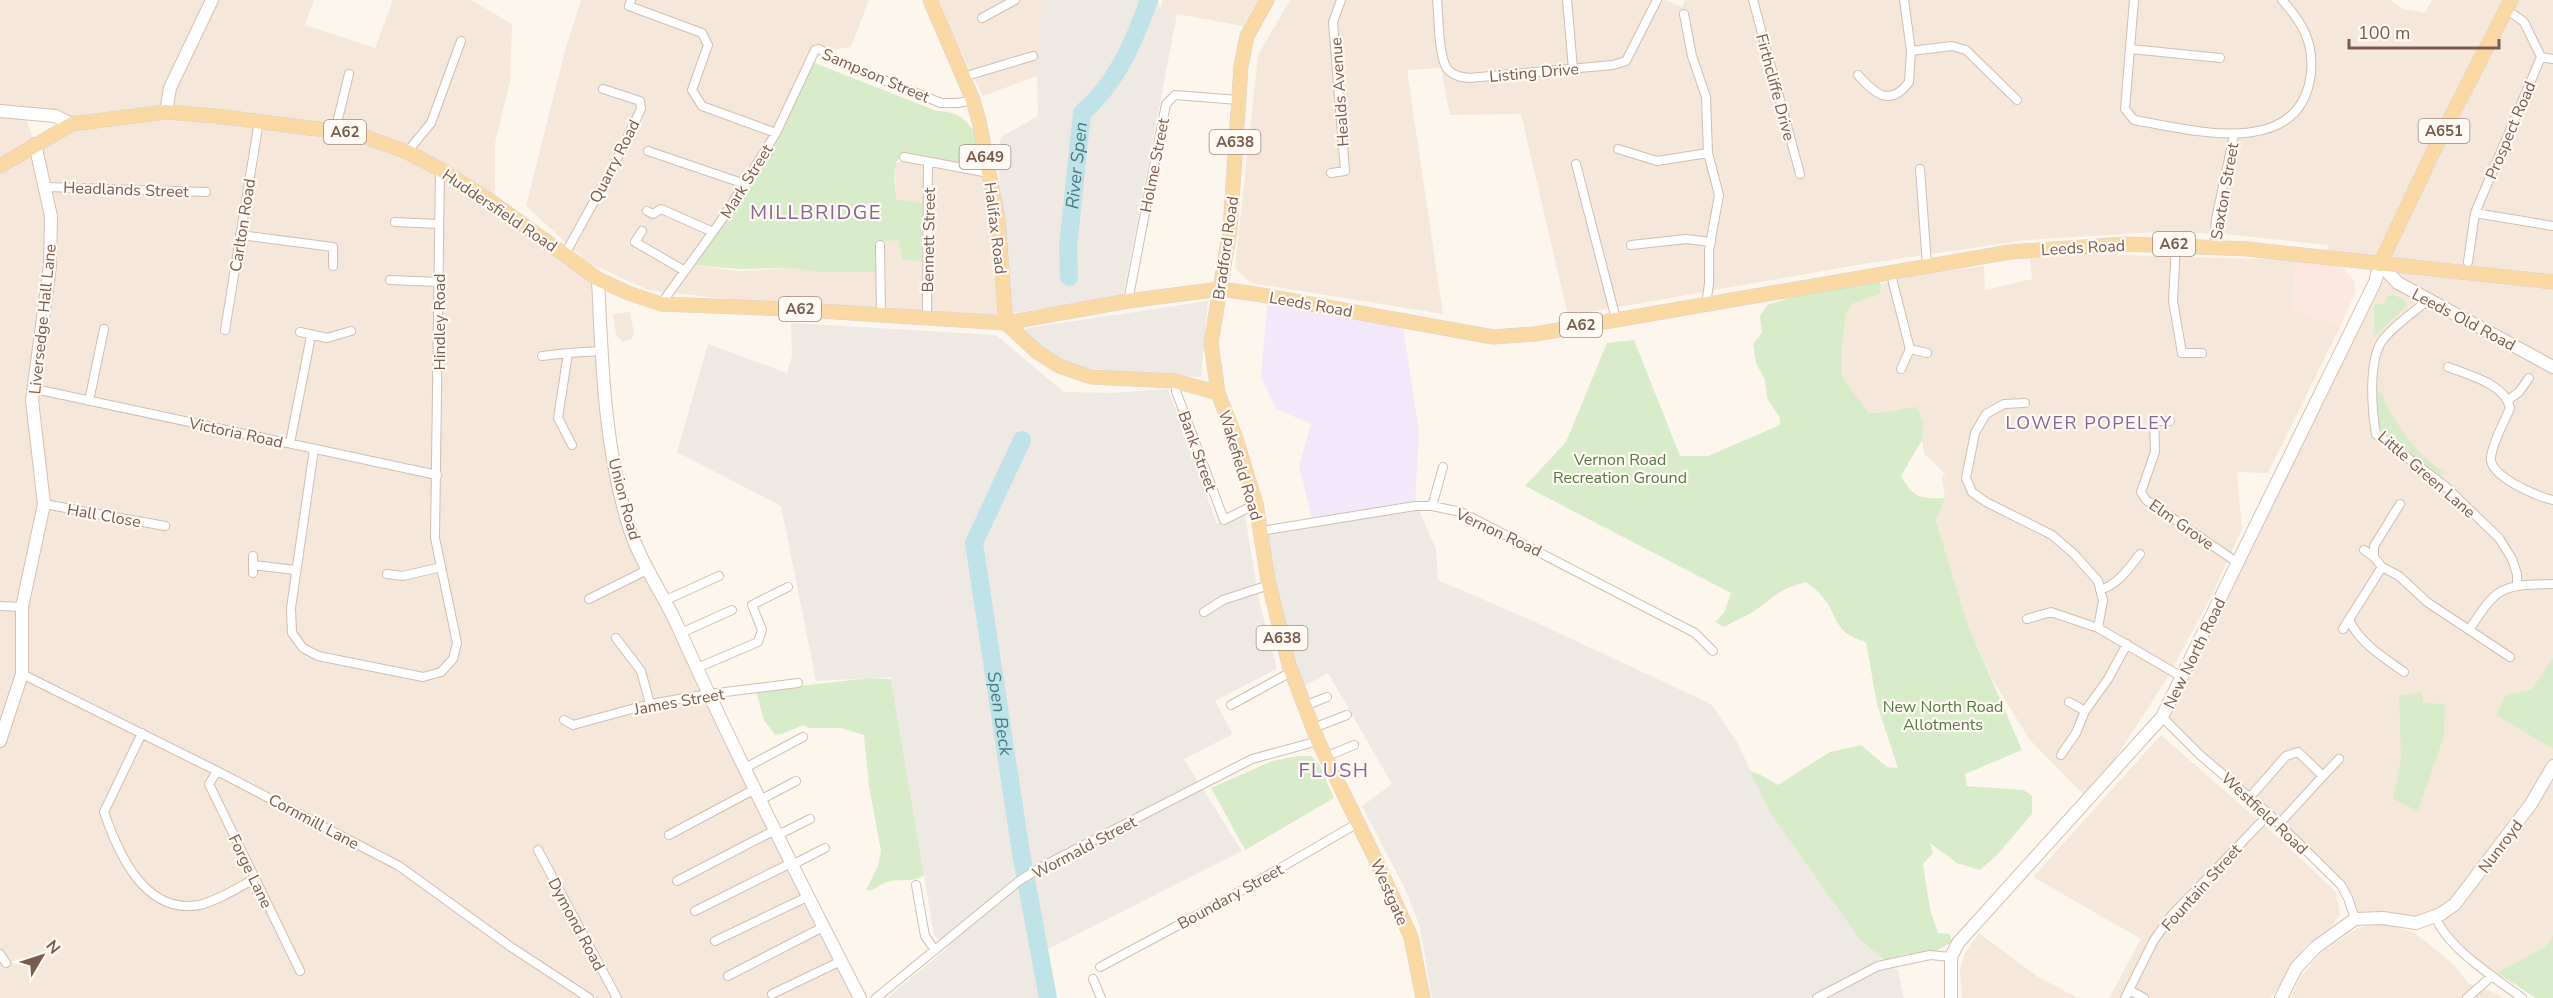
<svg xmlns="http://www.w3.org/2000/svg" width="2553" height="998" font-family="'Nunito Sans',sans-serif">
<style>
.residential{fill:#f5e8da;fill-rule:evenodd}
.commercial{fill:#fde8e0}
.industrial{fill:#efe9e4}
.education{fill:#f3e8fa}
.green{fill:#d8ecc9}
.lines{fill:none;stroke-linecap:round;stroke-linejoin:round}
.river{stroke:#bfe3e8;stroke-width:18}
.street-casing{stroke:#d1beb0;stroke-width:10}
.secondary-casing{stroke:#d6c0b0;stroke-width:14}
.primary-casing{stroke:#dad1cd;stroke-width:15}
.street{stroke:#fff;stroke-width:8}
.secondary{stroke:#fff;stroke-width:12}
.primary{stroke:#fbd9a5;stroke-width:14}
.labels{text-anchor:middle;stroke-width:4.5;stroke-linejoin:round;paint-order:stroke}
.shield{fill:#fffaf3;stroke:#a28b7f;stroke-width:1.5}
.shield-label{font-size:15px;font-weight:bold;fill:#7a5c4d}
.street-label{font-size:16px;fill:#7a5c4d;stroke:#fffaf3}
.park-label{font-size:16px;fill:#537a41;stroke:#fffaf3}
.water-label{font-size:18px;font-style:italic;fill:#437c86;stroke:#fffaf3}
.neighbourhood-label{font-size:18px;letter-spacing:1.5px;fill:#846695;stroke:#fffaf3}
.quarter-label{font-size:20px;letter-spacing:1.5px;fill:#846695;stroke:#fffaf3}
</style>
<rect width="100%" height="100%" fill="#fdf6ec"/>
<path class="residential" d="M0,0H314L305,25L375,48L393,0H471L512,24L510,81L495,144V204L598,279L597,351L631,531L860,998H0ZM26,118L71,124L35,143Z
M581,0H869L851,47L807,54L772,135L692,265L739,271L793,268L817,272L881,242L898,240L902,259L929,262L924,203L896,199L895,164L906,159L987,175L1004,320L790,306L648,290L587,262L526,206L565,51Z
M935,0H1043L1037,76L983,96Z
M1163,0H1258L1243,26L1177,14L1160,9Z
M1290,0H1665L1682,7L1685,0H2390L2403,9L2425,13L2432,0H2553V935L2546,946L2492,976L2469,957L2435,916L2416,923L2355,919L2341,885L2162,717L2380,264L2327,257L2328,245L2224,234L2155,232L2026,240L1857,265L1568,316L1521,114L1450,115L1441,68L1407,70L1443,314L1251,283L1235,268L1258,55Z
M2090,254L2296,260L2316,319L2329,321L2340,327L2268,473L2237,472L2242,529L2213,593L2168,677L2111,765L2084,795L2030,740L1992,679L1968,625L1936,519L1945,498L1942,476L1946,475L1924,453L1922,440L1924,424L1900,408L1886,414L1869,413L1842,376V347L1846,314L1852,304L1880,294L1881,284L1922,274L1984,266L1985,290L2032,279L2030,259Z
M630,312L634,334L631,340L622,341L616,335L613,314Z
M2161,735L2281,840L2336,892L2340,914L2332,926L2304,948L2271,998H2109L2141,939L2033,877Z
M2385,923L2415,933L2453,964L2468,983L2493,992L2504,998H2290L2301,976L2322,952L2358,928Z
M1979,933L2038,977L2078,998H1962L1960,970L1965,953Z"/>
<path class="commercial" d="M2296,260L2340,265L2354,280L2356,291L2340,327L2329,321L2316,319L2292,309Z"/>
<path class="industrial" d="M1043,0H1158L1160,9L1177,14L1123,296L1012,313L997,152L1001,137L1038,116L1037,76Z
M1208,301L1201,377L1133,373L1079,367L1059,363L1019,332L1028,328Z
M791,323L996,335L1064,392L1113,393L1168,389L1217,524L1245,515L1259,601L1277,669L1215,701L1233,734L1184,759L1242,851L1036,955L1042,998H887L947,948L934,935L891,677L816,681L781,506L677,452L708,344L787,373L792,356Z
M1414,499L1436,549L1438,580L1533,621L1711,704L1737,742L1771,814L1860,940L1898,971L1904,998H1432L1420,927L1406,891L1362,806L1392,784L1328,673L1304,686L1282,622L1265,533Z"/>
<path class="education" d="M1268,296L1402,321L1419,431L1415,506L1313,523L1299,466L1311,424L1276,409L1261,377Z"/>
<path class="green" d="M812,62L937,111C973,111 978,139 986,169L905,154C889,161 896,184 896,199L924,203L922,262L902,259L898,240L881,242L880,272H817L793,268L739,269L692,265L725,220Z
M1874,278L1881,284L1880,294L1852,304L1846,314L1842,347V376L1869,413C1886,414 1900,408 1917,407L1924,424L1922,440L1901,476C1914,498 1920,499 1945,498L1936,520L1968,625L2022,750L1965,774L1967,786L2024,790L2032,796V814L1996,856L1980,870L1957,863L1930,843L1933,853L1923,864L1930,909L1938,933L1950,934L1952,942L1936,951L1902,955L1886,961L1860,940L1771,814L1750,771L1759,774L1778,785L1830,752L1861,745L1887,767L1898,768L1877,704L1866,642C1831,632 1840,616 1821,595C1817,590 1811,586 1806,582C1780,589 1778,594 1757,609C1747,616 1734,621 1724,627L1715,622L1724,613L1731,593L1525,486L1566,442L1607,343L1634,340L1680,456H1708L1780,425V418L1767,398L1765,380L1756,363L1753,344L1762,333L1760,316L1767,305L1827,287Z
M2393,295L2404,299L2407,306L2374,336V305L2384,304L2387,300L2386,296Z
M2377,390C2385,395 2385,402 2389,410C2404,435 2420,457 2445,473L2439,476L2382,432L2378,423Z
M2553,658V749L2496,715L2506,695L2532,689Z
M870,678L891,679L924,875C911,884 898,877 884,883C877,886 875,891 866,890L878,866L881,851L869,786L864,735L841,728H810L803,725L782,734L775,735L764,720L756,691Z
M2422,692L2423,703L2445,704L2444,736L2418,811L2393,799L2401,757L2399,696Z
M1298,756H1311L1319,764L1334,798L1245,850L1211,788L1272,761Z
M2553,935V998H2536L2497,973L2546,946Z"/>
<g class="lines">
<g class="river">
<path id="s1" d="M1069,277L1068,247L1082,113C1118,81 1133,44 1149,0"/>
<path id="s2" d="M1022,440L974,543L1021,853L1048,998"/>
</g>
<g class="street-casing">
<path id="street" d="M631,0L629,6L702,33L708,45L692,90L702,106L776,133
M1437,0C1439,16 1438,58 1448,70C1454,76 1461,77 1469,78L1613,65L1626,61L1657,0
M1567,0L1573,69
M1753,0L1800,174
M1904,0L1911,51
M2134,0L2125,109L2134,120C2192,130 2301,161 2311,73C2314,42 2302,22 2282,0
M1684,14L1692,56L1706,97L1708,153L1719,195L1709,250V284L1706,304
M982,18L1015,0
M2131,49L2220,58
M2541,57L2553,59
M1858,75C1874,93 1890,108 1909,82L1911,51L1952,46L1966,50L2017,100
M963,77L1033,56
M335,131L349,74
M1618,149L1657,161L1708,153
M648,151L745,184
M407,152L431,123L461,41
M904,157L989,173
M1576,164L1616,319
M1920,169L1927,265
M1331,173L1345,171L1333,22L1341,0
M45,187L206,192
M647,211L653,214L661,209L713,232
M2475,213L2553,226
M395,222L439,224
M642,231L635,242L685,271
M240,235L333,247V266
M2176,244L2173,301L2182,353H2202
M880,245L881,315
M1631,245L1686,239L1711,242
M2214,248L2216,219L2234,135
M565,254L612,169L641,109L640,101L603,89
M2468,262L2475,213L2541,57L2524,22L2506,9
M1890,271L1910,349L1901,369
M390,280L439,282
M2428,300C2413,313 2394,325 2382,341C2368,361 2372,411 2376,434L2445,486L2499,538L2512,559L2517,574V586
M1128,301L1166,104L1175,95L1238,100
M661,304L723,218L776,133L815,50L819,49L841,63L941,103H958L973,100
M927,318L928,162
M225,330L259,121
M300,332L327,338L351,331
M1910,349L1927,353
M542,356L568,353
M2448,367C2469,375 2505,384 2510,408C2504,423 2493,441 2491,457C2488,476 2538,497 2553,500
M1175,381L1176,391L1224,520L1256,504
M35,389L437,475
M2508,400L2519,392L2529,378
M89,401L104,329
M2025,403L2004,404L1986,414L1975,433L1966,478L1972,492L1986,502L2052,535L2074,554L2098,581L2103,600L2098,628
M2170,421H2154L2155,452L2141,492L2146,500L2238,563
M290,443L311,336
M572,445L558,418L568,353L602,351
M314,449L291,608L292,633L303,648L318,656L423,677L441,672L453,659L457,643L435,538L440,169
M44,504L165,526
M1432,506L1443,467
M1261,531L1415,506H1432L1461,512L1695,633L1713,651
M2364,550L2374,557L2382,567L2399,576L2427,602L2510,657
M2374,557V546L2400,504
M253,565L295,570
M253,573V556
M387,574L403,576L441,567
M2100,590C2119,584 2128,569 2140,554
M589,599L649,569
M666,600L719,576
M0,606L22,607
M1204,612L1223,600L1269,585
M2027,619L2051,612L2098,628L2182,677
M2349,620C2361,644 2383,657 2404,672
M2343,629L2382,567
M2469,630C2498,586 2500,585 2553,584
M681,633L732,610
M616,638L641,671L650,704
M697,668L758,642L762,630L752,605L788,587
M22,674L217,771L399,866L511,947L589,998
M2069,702L2085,711
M1231,705L1291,672
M1304,706L1327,697
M2162,717L2200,755L2269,814L2341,885L2348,898L2355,919
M564,720L573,725L650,704L709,694L798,683
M1313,728L1347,715
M142,733L104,812C118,853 145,915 199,905C217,901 238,888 254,879
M2061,755L2076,733L2085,711L2108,679L2127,644
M1325,757L1354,745
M745,768L803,737
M217,771L209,784L300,971
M2323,776L2339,759
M2250,797L2286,756L2298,752L2323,776L2279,824
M760,800L796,781
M669,835L755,789
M778,835L810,819
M538,850L617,998
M792,865L825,848
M677,881L775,830
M916,885L925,936L935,950
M695,911L791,863
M2435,916C2447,948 2494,977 2522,998
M715,941L807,897
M0,954L6,963
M1100,967L1218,904L1358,823
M728,976L823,927
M1093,979L1101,998
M2129,990L2144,998
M772,994L841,961
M876,998L1019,881L1043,866L1252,759L1318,741
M1817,998L1878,966L1930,955L1951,957
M2125,998L2154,940L2171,916L2269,814
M2467,998L2492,976"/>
</g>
<g class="secondary-casing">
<path id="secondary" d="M0,111L55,116L72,124
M166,112L170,88L212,0
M598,279C602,363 604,449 630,530C641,564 664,595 678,627C735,753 797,876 860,998
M0,741L22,674V607L44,504L32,400L50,266L51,216L35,144
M1951,998V957L1958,943L2162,717L2375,282L2380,264L2398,283L2553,367
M2281,998L2296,968L2316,947L2355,919L2383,918L2416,923L2441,914L2455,904L2531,804L2553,766"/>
</g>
<g class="primary-casing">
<path id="primary" d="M930,0L973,100L979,121L998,218L1006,323
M1267,0L1247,36L1241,66L1230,230L1211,343L1218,393L1236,439L1256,504L1268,580L1289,665L1318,741L1373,854L1411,937L1423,998
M0,166L72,124L166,112L216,116L357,134L407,152L440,169L492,202L598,279L628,293L661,304L789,309L1006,323L1128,301L1220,289L1256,294L1493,337L1535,334L2010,252L2127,244L2247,249L2553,282
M2380,264L2436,146L2511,0
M1006,323L1037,352L1059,366L1091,377L1175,381L1218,393"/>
</g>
<use href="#street" class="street"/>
<use href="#secondary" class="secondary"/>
<use href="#primary" class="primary"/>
</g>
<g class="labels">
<g class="shield">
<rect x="2418.5" y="119" width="51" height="24" rx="4.5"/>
<rect x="324" y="120" width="42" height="24" rx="4.5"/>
<rect x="1209.5" y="130" width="51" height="24" rx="4.5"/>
<rect x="959.5" y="145" width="51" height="24" rx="4.5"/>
<rect x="2153" y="232" width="42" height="24" rx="4.5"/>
<rect x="779" y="297" width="42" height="24" rx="4.5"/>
<rect x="1560" y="313" width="42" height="24" rx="4.5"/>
<rect x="1256.5" y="626" width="51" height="24" rx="4.5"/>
</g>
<g class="shield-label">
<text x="2444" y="136">A651</text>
<text x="345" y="137">A62</text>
<text x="1235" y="147">A638</text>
<text x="985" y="162">A649</text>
<text x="2174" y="249">A62</text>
<text x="800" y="314">A62</text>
<text x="1581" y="330">A62</text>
<text x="1282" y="643">A638</text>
</g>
<g class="street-label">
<text transform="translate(1534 72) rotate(-5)" y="6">Listing Drive</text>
<text transform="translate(876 75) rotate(23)" y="6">Sampson Street</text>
<text transform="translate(1776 87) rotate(75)" y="6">Firthcliffe Drive</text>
<text transform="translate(1339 92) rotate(-94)" y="6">Healds Avenue</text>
<text transform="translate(2510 130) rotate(-67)" y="6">Prospect Road</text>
<text transform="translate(614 161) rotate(-63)" y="6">Quarry Road</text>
<text transform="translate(1154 165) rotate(-79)" y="6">Holme Street</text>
<text transform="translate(746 181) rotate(-58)" y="6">Mark Street</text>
<text transform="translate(126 189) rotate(2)" y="6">Headlands Street</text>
<text transform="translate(2224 191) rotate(-80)" y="6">Saxton Street</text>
<text transform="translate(500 210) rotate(34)" y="6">Huddersfield Road</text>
<text transform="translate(242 225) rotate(-81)" y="6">Carlton Road</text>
<text transform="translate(996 228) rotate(83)" y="6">Halifax Road</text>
<text transform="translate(928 240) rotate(-89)" y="6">Bennett Street</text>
<text transform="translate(2083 247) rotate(-3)" y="6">Leeds Road</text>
<text transform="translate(1225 248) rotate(-82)" y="6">Bradford Road</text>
<text transform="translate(1311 304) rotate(10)" y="6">Leeds Road</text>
<text transform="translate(42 319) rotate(-84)" y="6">Liversedge Hall Lane</text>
<text transform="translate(2464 319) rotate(28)" y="6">Leeds Old Road</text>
<text transform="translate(439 322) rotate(-90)" y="6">Hindley Road</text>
<text transform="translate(236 432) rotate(12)" y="6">Victoria Road</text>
<text transform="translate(1198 451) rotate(70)" y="6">Bank Street</text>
<text transform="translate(1241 465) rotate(73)" y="6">Wakefield Road</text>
<text transform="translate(2427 474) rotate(41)" y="6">Little Green Lane</text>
<text transform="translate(625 499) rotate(75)" y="6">Union Road</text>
<text transform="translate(104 515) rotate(10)" y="6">Hall Close</text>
<text transform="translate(2182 524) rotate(35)" y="6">Elm Grove</text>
<text transform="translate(1499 532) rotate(25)" y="6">Vernon Road</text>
<text transform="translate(2194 653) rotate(-64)" y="6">New North Road</text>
<text transform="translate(679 701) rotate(-10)" y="6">James Street</text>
<text transform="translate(2265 813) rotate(43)" y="6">Westfield Road</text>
<text transform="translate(314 821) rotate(28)" y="6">Cornmill Lane</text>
<text transform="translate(2500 846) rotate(-53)" y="6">Nunroyd</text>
<text transform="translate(1084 847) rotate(-28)" y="6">Wormald Street</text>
<text transform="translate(251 871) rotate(64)" y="6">Forge Lane</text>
<text transform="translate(2201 887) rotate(-48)" y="6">Fountain Street</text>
<text transform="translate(1390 892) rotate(66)" y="6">Westgate</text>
<text transform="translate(1230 896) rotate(-29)" y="6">Boundary Street</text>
<text transform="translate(577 924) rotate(62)" y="6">Dymond Road</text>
</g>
<g class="park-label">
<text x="1620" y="465">Vernon Road<tspan x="1620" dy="18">Recreation Ground</tspan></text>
<text x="1943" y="712">New North Road<tspan x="1943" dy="18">Allotments</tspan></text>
</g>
<g class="water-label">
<text dy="6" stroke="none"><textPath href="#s1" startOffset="112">River Spen</textPath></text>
<text dy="6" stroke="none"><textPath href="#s2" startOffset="286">Spen Beck</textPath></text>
</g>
<g class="neighbourhood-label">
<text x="2089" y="429">LOWER POPELEY</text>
</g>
<g class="quarter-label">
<text x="816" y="219">MILLBRIDGE</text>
<text x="1334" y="777">FLUSH</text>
</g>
</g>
<g transform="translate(42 956) rotate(51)" stroke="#fffaf3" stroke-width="4.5" paint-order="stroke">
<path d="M0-4.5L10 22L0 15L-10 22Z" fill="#7a5c4d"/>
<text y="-9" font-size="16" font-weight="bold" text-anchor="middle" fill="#7a5c4d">N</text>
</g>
<path d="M2349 39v9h150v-9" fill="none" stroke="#7a5c4d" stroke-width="3"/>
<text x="2358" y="39" font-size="18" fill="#7a5c4d" stroke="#fffaf3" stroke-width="4.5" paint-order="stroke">100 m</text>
</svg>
